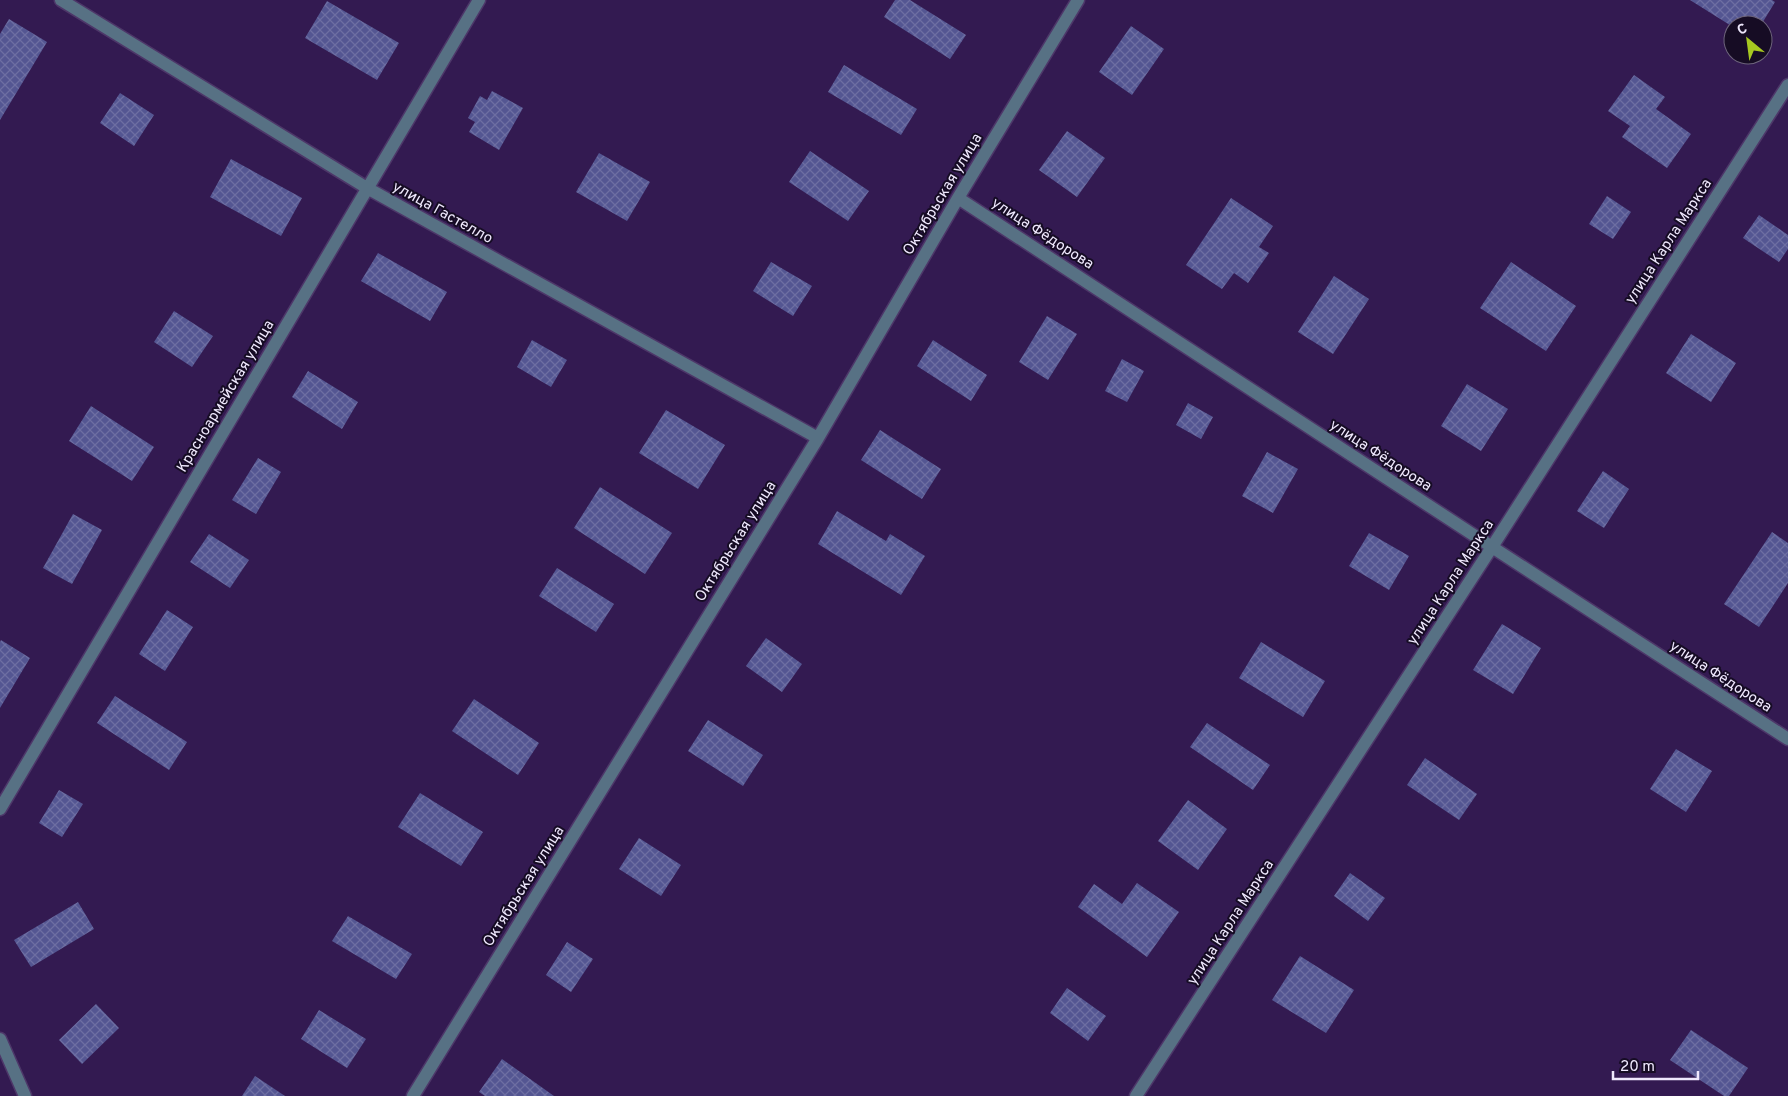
<svg xmlns="http://www.w3.org/2000/svg" width="1788" height="1096" font-family="Overpass,sans-serif">
<style>
.building{fill:url(#building-cross-hatch)}
.lines{fill:none;stroke-linecap:round;stroke-linejoin:round}
.minor-casing{stroke:#4d3769;stroke-width:15}
.minor{stroke:#577184;stroke-width:12}
.labels{text-anchor:middle;stroke-width:4;stroke-linejoin:round;paint-order:stroke}
.street-label{font-size:15px;fill:#efe8fd;stroke:#160c24}
</style>
<defs>
<pattern id="building-cross-hatch" width="8" height="8" patternUnits="userSpaceOnUse" patternTransform="scale(1.25)"><rect width="8" height="8" fill="#545692"/><path d="M0 0l8 8M0 8l8-8" fill="none" stroke="#6d6ea2"/></pattern>
</defs>
<rect width="100%" height="100%" fill="#331a51"/>
<path class="building" d="M895,0H910L966,35L950,59L884,17Z
M1690,0H1772L1775,2L1761,25H1733V27Z
M327,1L399,43L377,80L305,38Z
M9,19L47,42L0,120V34Z
M1131,26L1164,49L1132,95L1099,72Z
M844,65L917,109L901,135L828,92Z
M1634,75L1665,97L1656,109L1691,134L1667,168L1622,137L1630,126L1608,111Z
M492,91L523,108L499,150L469,132L475,122L468,118L480,96L487,100Z
M120,93L154,115L134,146L100,123Z
M1067,131L1105,158L1077,197L1039,170Z
M810,151L869,191L848,221L789,182Z
M599,153L650,182L627,221L576,192Z
M231,159L302,198L281,236L210,197Z
M1607,196L1631,212L1613,239L1589,224Z
M1231,198L1273,226L1259,247L1269,253L1248,283L1234,273L1222,289L1186,265Z
M1759,215L1788,235V249L1779,262L1743,238Z
M378,253L447,292L430,321L361,281Z
M771,262L812,286L793,316L753,291Z
M1511,262L1576,306L1546,351L1480,308Z
M1334,276L1369,299L1333,354L1298,332Z
M174,311L213,336L192,367L154,342Z
M1047,316L1077,334L1048,380L1019,362Z
M1691,334L1736,363L1711,402L1666,373Z
M532,340L567,360L551,387L517,367Z
M933,340L987,375L971,401L917,366Z
M1122,359L1144,371L1127,402L1105,391Z
M308,371L358,402L342,429L292,397Z
M1467,384L1508,409L1481,451L1441,426Z
M1188,403L1213,417L1201,439L1176,425Z
M91,406L154,447L132,481L69,441Z
M666,410L725,445L698,489L639,453Z
M880,430L941,469L922,499L861,460Z
M1267,452L1298,469L1273,513L1242,496Z
M258,458L281,472L256,514L232,500Z
M1603,471L1629,489L1604,528L1577,511Z
M600,487L672,533L645,574L574,528Z
M837,511L886,541L890,534L925,556L901,595L818,544Z
M73,514L102,530L72,584L43,568Z
M1772,532L1788,543V583L1759,627L1724,604Z
M1369,533L1409,556L1389,590L1349,566Z
M209,534L249,560L230,588L190,562Z
M557,568L614,604L596,632L539,596Z
M167,610L193,627L165,671L139,654Z
M1502,624L1541,648L1513,694L1473,670Z
M766,638L802,664L782,692L746,666Z
M1,640L30,658L0,708V642Z
M1261,642L1325,681L1303,717L1239,678Z
M115,696L187,742L169,770L97,723Z
M474,699L539,743L518,775L452,731Z
M708,720L763,755L743,786L688,751Z
M1207,723L1270,765L1253,790L1190,747Z
M1676,749L1712,771L1686,812L1650,789Z
M1425,758L1477,794L1459,820L1407,785Z
M59,790L83,804L62,837L39,823Z
M420,793L483,832L461,866L398,827Z
M1188,800L1227,829L1198,870L1158,841Z
M639,838L681,865L661,896L619,869Z
M1350,873L1385,898L1368,921L1334,896Z
M1137,883L1179,912L1147,957L1078,907L1094,884L1122,904Z
M78,902L94,929L31,967L14,940Z
M348,916L412,954L396,979L332,941Z
M567,942L593,959L571,992L546,975Z
M1300,956L1354,990L1326,1033L1272,1000Z
M1067,988L1106,1016L1088,1041L1050,1013Z
M96,1004L119,1028L82,1064L59,1040Z
M319,1010L366,1039L347,1068L301,1039Z
M1691,1030L1748,1068L1729,1096H1724L1670,1060Z
M502,1059L554,1096H485L479,1092Z
M255,1076L285,1096H242Z"/>
<g class="lines">
<g class="minor-casing">
<path id="minor" d="M61,0L367,188L818,438
M958,198L1492,547L1788,739
M0,809L479,0
M0,1039L25,1096
M413,1096L818,438L958,198L1078,0
M1136,1096L1492,547L1788,85"/>
</g>
<use href="#minor" class="minor"/>
</g>
<g class="labels">
<g class="street-label">
<text transform="translate(942 194) rotate(-59)" y="5">Октябрьская улица</text>
<text transform="translate(443 212) rotate(29)" y="5">улица Гастелло</text>
<text transform="translate(1043 233) rotate(33)" y="5">улица Фёдорова</text>
<text transform="translate(1668 241) rotate(-57)" y="5">улица Карла Маркса</text>
<text transform="translate(225 396) rotate(-59)" y="5">Красноармейская улица</text>
<text transform="translate(1381 455) rotate(33)" y="5">улица Фёдорова</text>
<text transform="translate(735 541) rotate(-58)" y="5">Октябрьская улица</text>
<text transform="translate(1450 582) rotate(-57)" y="5">улица Карла Маркса</text>
<text transform="translate(1721 676) rotate(33)" y="5">улица Фёдорова</text>
<text transform="translate(523 886) rotate(-58)" y="5">Октябрьская улица</text>
<text transform="translate(1230 922) rotate(-57)" y="5">улица Карла Маркса</text>
</g>
</g>
<g transform="translate(1748 40) rotate(331)"><circle r="24" fill="#160c24" stroke="#6d647b"/>
<path d="M0-4L9 19L0 12L-9 19Z" fill="#a6c820"/>
<text y="-8" font-size="14" font-weight="bold" text-anchor="middle" fill="#efe8fd">С</text>
</g>
<path d="M1613 1071v8h85v-8" fill="none" stroke="#efe8fd" stroke-width="2.5"/>
<text x="1620" y="1071" font-size="15" fill="#efe8fd" stroke="#160c24" stroke-width="4" paint-order="stroke">20 m</text>
</svg>
